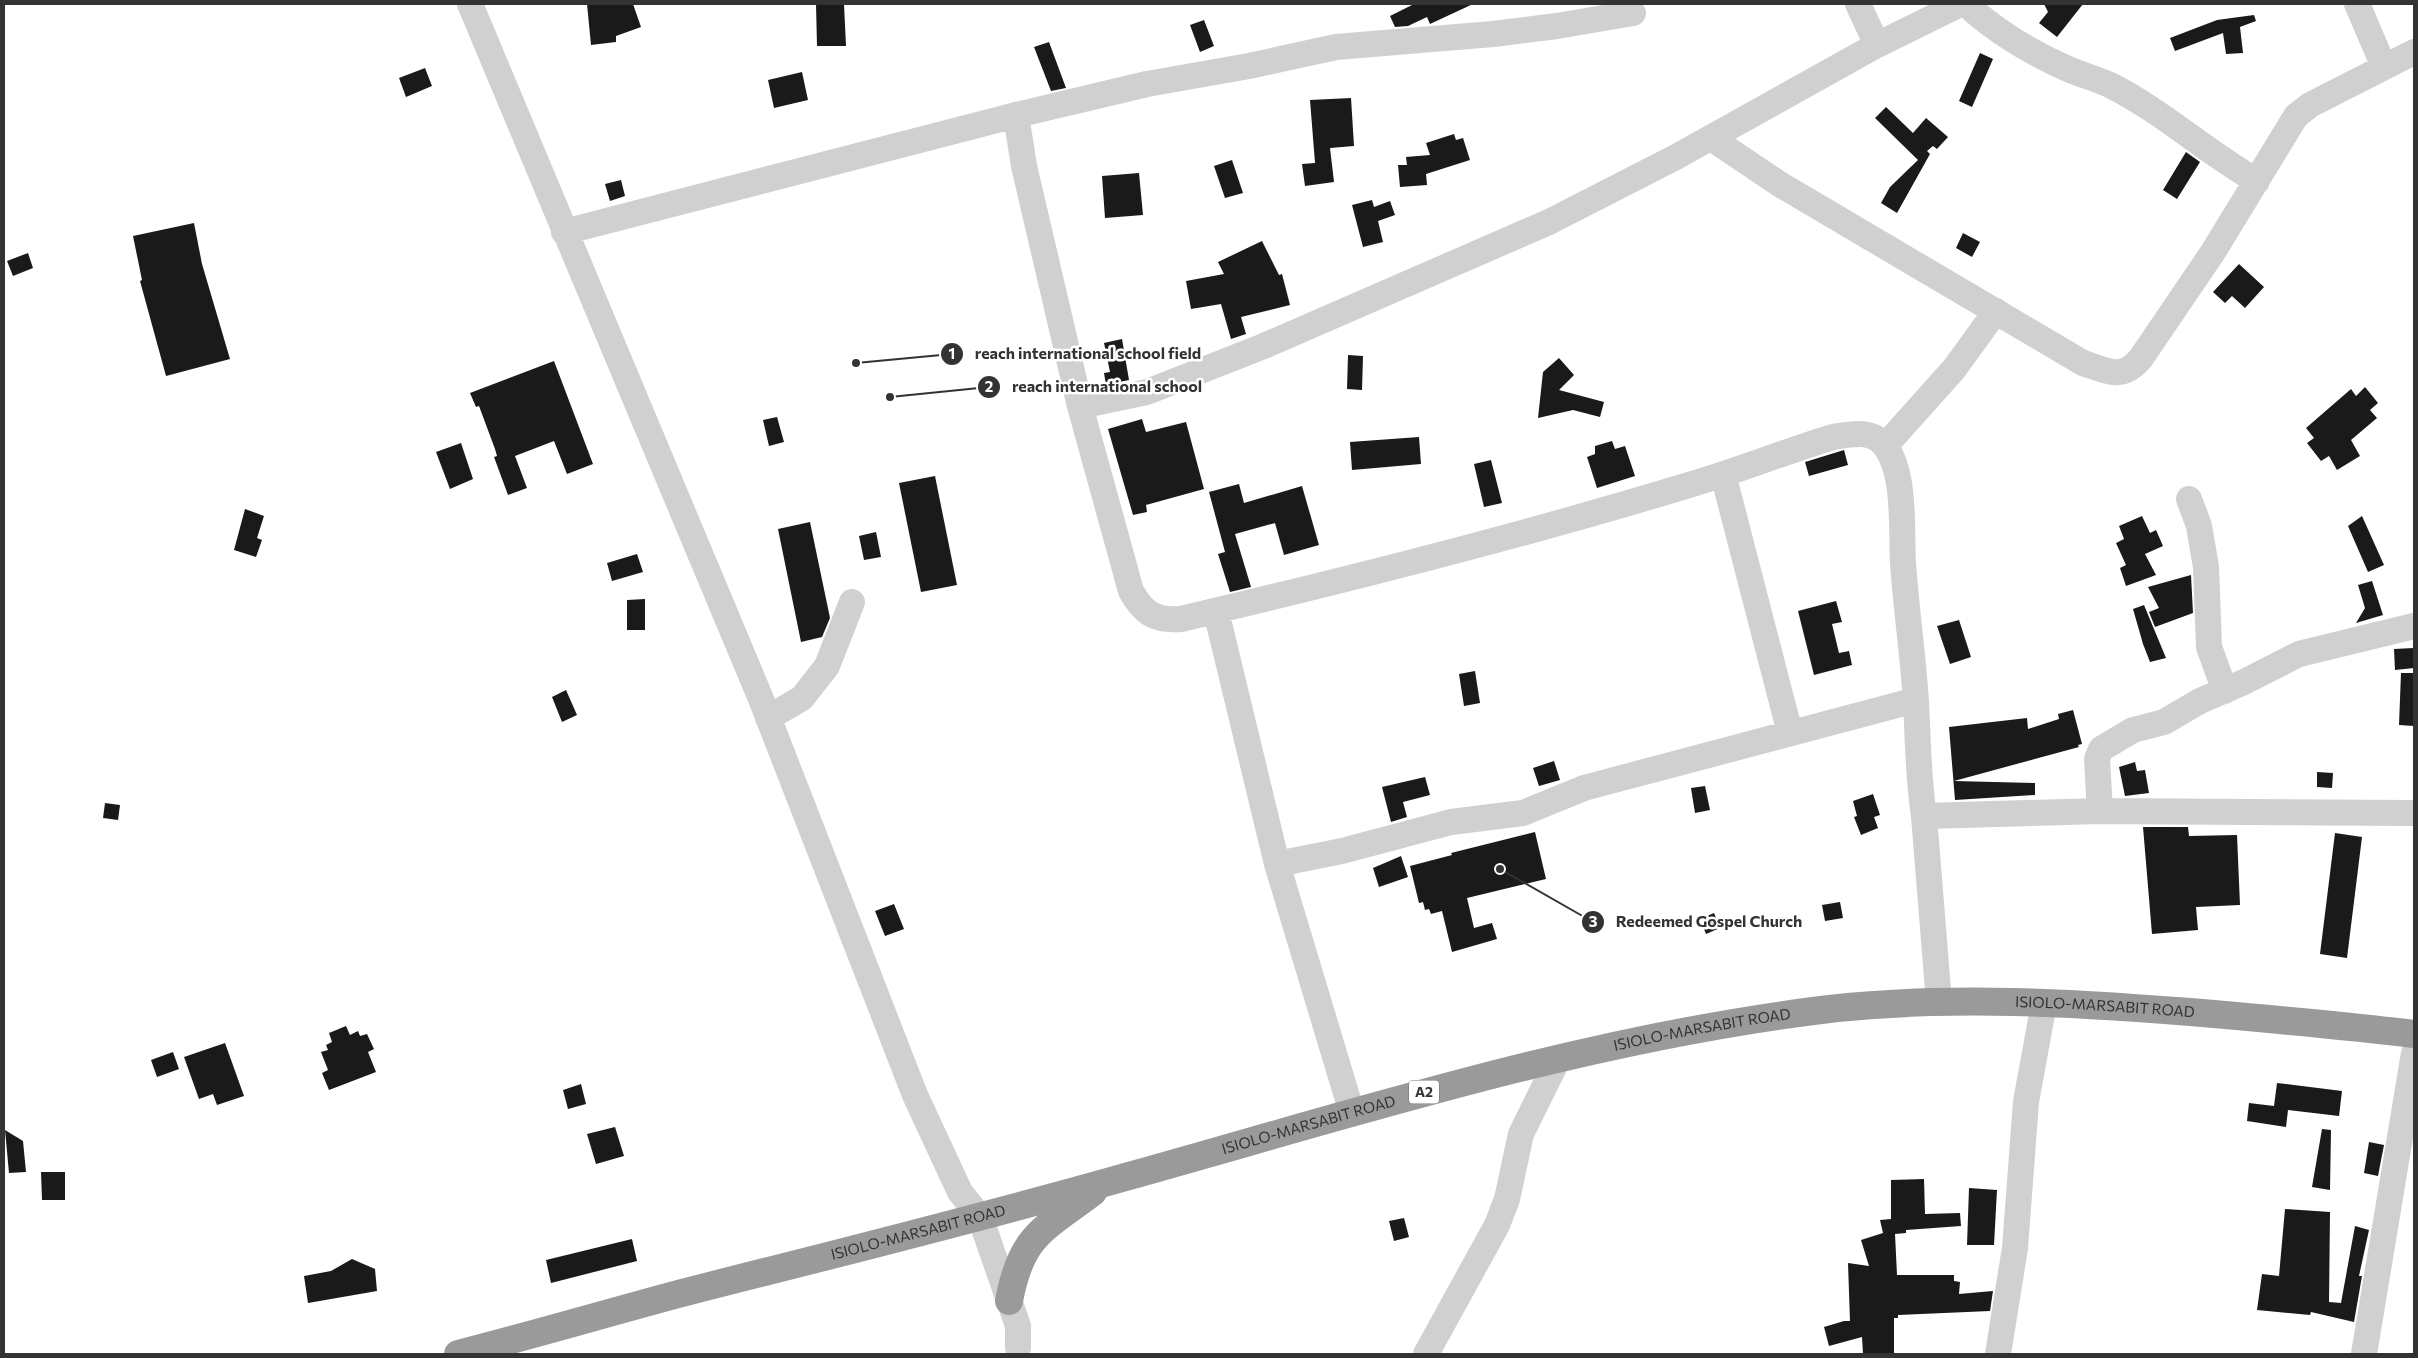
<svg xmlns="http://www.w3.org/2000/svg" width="2418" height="1358" font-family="Commissioner,sans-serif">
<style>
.building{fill:#1a1a1a}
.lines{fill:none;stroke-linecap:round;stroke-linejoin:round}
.minor{stroke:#d0d0d0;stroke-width:26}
.highway{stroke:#9a9a9a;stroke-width:28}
.labels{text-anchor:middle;stroke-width:5;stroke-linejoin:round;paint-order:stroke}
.shield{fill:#fff;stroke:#707070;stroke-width:1}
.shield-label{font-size:14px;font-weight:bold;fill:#333}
.street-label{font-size:15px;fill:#333;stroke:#fff}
.leader{fill:none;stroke:#333;stroke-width:2}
.callout-dot{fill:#333;stroke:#fff;stroke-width:2}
.mark-label{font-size:15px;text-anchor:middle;font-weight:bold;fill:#fff}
.callout-label{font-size:16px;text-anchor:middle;font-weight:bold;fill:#333;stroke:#fff;stroke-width:5;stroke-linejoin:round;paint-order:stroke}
</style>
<rect width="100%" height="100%" fill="#fff"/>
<path class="building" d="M587,4H633L641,27L616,36V42L591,45Z
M816,4H844L846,46H817Z
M1414,4H1473L1430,24L1427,17L1408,26L1395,27L1390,16Z
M2044,4H2083L2057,37L2039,23L2048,12Z
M2254,15L2256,21L2240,27L2243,53L2226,54L2223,33L2175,51L2170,38L2217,20Z
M1204,20L1214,46L1200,52L1190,25Z
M1049,42L1066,88L1051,91L1034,47Z
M1980,53L1993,59L1972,107L1959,101Z
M425,68L432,86L406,97L399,78Z
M802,72L808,100L774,108L768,80Z
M1351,98L1354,146L1330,148L1334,182L1305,186L1302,164L1315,163L1310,100Z
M1886,107L1913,133L1926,118L1948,137L1937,149L1933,146L1927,151L1930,154L1897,213L1881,203L1890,187L1918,160L1875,118Z
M1454,134L1456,140L1463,138L1470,160L1426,174L1427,185L1400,187L1398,165H1407L1406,157L1430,155L1426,143Z
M2186,152L2200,162L2177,199L2163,190Z
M1232,160L1243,193L1225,198L1214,166Z
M1139,173L1143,215L1105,218L1102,176Z
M621,180L625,196L610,201L605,184Z
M1372,200L1374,207L1390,201L1395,215L1378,221L1383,242L1363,247L1352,205Z
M194,223L202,264L230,359L166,376L140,281L142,280L133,236Z
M1963,233L1980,242L1972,257L1956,248Z
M1262,241L1279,275L1282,274L1290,305L1241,317L1246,334L1231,339L1221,304L1191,309L1186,281L1224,274L1218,262Z
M28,253L33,268L13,276L7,261Z
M2239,264L2264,287L2245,308L2232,296L2225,303L2213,292Z
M1122,339L1129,380L1106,385L1104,373L1110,372L1104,343Z
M1348,355L1363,356L1362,390L1347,389Z
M1559,358L1574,375L1559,390L1604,402L1600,417L1573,410L1538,418L1543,372Z
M554,361L593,464L567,474L554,441L515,456L527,488L508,495L494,457L497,456L495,449L479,406L476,407L470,393Z
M2365,387L2378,403L2370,410L2377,418L2351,440L2360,456L2337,470L2329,456L2321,461L2307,443L2314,438L2306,428L2351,389L2356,396Z
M777,417L784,442L769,446L763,420Z
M1142,419L1146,432L1186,422L1204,489L1146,505L1147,512L1133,515L1108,429Z
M1419,437L1421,464L1352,470L1350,442Z
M1612,441L1615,449L1625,446L1635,476L1597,488L1587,457L1595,454V446Z
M461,443L473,479L450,489L436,452Z
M1844,450L1848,465L1809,476L1805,462Z
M1491,460L1502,503L1484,507L1474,464Z
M935,476L957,585L921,592L899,483Z
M1239,484L1244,503L1302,486L1319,545L1284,555L1275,523L1235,534L1251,587L1230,592L1218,554L1225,552L1209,492Z
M245,509L264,516L257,538L262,540L256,557L234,550Z
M2142,516L2150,533L2156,530L2163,546L2145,554L2156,575L2126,586L2120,568L2126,565L2116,543L2124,539L2119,526Z
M2362,516L2384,565L2368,572L2348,526Z
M810,522L830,618L822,637L801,642L778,529Z
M876,532L881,557L864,560L859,536Z
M637,554L643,572L612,581L607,563Z
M2191,575L2193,613L2155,627L2149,612L2159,608L2148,587Z
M2372,581L2383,615L2356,623L2365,608L2358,585Z
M645,599V630H627V600Z
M1836,601L1842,622L1832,624L1839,653L1849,651L1852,665L1814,675L1798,611Z
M2144,605L2166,658L2150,662L2143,644L2133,609Z
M1959,620L1971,657L1950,664L1937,626Z
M2414,648V668L2395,670L2394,649Z
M1475,671L1480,703L1464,706L1459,674Z
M2401,673H2414V726L2399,725Z
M566,690L577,715L562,722L552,697Z
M2073,710L2082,744L2078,745L2079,747L1954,781L2035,783V795L1955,800L1949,727L2027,718L2028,729L2059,719L2058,714Z
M1554,761L1560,780L1539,786L1533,768Z
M2135,762L2137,771L2145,770L2149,793L2125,796L2119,767Z
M2317,772L2333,773L2332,788L2317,787Z
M1425,777L1430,795L1403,802L1407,817L1391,822L1382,787Z
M1705,786L1710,810L1695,813L1691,788Z
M1873,794L1880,815L1874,817L1878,828L1861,835L1854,817L1857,816L1853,801Z
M105,803L120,805L118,820L103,818Z
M2143,827H2188L2189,836L2237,835L2240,905L2196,907L2198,930L2152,934Z
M1535,832L1546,879L1467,898L1474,928L1492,923L1497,939L1452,952L1442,911L1431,914L1429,909L1425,910L1423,902L1419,903L1410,866L1452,855L1451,853Z
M2335,833L2362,837L2347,958L2320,954Z
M1401,856L1408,877L1379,887L1373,868Z
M1840,902L1843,918L1825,921L1822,905Z
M894,904L904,929L885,936L875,911Z
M1714,913L1720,928L1706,934L1700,919Z
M346,1026L350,1035L358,1031L360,1036L367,1034L374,1049L368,1052L376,1072L329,1090L322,1073L328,1070L321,1052L328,1050L326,1045L332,1042L329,1033Z
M225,1043L244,1096L217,1105L213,1094L199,1099L184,1057Z
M173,1052L179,1069L157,1077L151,1060Z
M2277,1083L2342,1091L2339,1116L2288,1110L2286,1127L2247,1121L2249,1103L2274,1106Z
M581,1084L586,1104L568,1109L563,1090Z
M615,1127L624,1156L596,1164L587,1134Z
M2322,1129L2331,1130L2330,1190L2312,1187Z
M5,1130L23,1141L26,1172L9,1173Z
M2369,1142L2384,1145L2378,1176L2364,1173Z
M41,1172H65V1200H42Z
M1924,1179L1925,1214L1960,1213L1961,1226L1906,1230V1233L1895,1234L1897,1275H1954V1281L1960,1282L1959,1294L1993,1291L1990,1311L1898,1315V1318H1894V1354H1863L1862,1337L1829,1346L1824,1327L1844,1321H1850L1848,1263L1869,1266L1861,1240L1883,1233L1880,1220L1891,1219V1180Z
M1969,1188L1997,1190L1994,1245H1967Z
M2285,1209L2330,1212L2329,1302L2341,1303L2355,1226L2369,1230L2359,1276H2362L2354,1322L2311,1312L2310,1315L2257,1310L2262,1274L2279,1276Z
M1404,1218L1409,1237L1394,1241L1389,1221Z
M632,1239L637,1261L551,1283L546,1260Z
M352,1259L375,1269L377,1291L308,1303L304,1276L331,1271Z"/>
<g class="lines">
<path class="minor" d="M470,4L761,699L915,1095L960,1192L980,1217L1018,1326V1347
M1858,4L1877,45
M1966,4C1995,31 2032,53 2068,69C2082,75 2097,79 2110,85C2162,111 2206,152 2257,181
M2357,4L2384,67
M1016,115L1147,84L1249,66L1336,47L1493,34L1557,26L1633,13
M1711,138L1781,185L2083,363C2108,371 2122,381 2141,358L2213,252L2296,116L2310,105L2414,52
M564,232L1016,115L1024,166L1080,406L1131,591C1143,613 1155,621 1181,619C1351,579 1521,536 1689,485C1737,471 1784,452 1833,437C1851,434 1872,429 1885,446C1906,473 1901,530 1903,562C1906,608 1913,655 1916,702C1918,740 1918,778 1924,816L1939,1003
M1080,406L1147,392L1264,346L1549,222L1676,157L1877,45L1960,4
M1885,446L1954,369L1996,311
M1723,474L1790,733
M2189,499L2199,526L2206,567L2209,647L2225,691
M1216,611L1277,864L1352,1113
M768,718L802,698L827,666L852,602
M2100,811L2097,759L2101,749L2133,730L2164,722L2200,701L2244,682L2299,654L2414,626
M1924,816L2100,811L2414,813
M1277,864L1342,851L1451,822L1523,813L1584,788L1916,700
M1426,1354L1497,1225L1507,1199L1521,1134L1558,1059
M1998,1354L2015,1248L2026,1102L2044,1003
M2364,1354L2414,1053"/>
<g class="highway">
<path d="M1009,1301C1021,1235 1044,1229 1093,1192"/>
<path id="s1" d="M458,1354C533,1335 607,1313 682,1293C831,1255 981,1218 1129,1176C1355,1113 1579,1041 1813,1011C1946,994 2081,1003 2214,1014C2281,1020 2348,1026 2414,1034"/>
</g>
</g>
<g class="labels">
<rect class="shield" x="1409" y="1080.5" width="30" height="23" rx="4"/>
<g class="shield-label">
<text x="1424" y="1097">A2</text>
</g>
<g class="street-label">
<text dy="5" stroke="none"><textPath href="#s1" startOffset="1691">ISIOLO-MARSABIT ROAD</textPath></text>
<text dy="5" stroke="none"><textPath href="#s1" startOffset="1286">ISIOLO-MARSABIT ROAD</textPath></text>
<text dy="5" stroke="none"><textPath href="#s1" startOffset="881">ISIOLO-MARSABIT ROAD</textPath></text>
<text dy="5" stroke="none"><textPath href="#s1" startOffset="476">ISIOLO-MARSABIT ROAD</textPath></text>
</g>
</g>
<path class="leader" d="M856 363L952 354M890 397L989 387M1500 869L1593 922"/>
<g class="callout-dot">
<circle cx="856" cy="363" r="5"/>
<circle cx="890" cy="397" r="5"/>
<circle cx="1500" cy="869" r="5"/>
<circle cx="952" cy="354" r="12"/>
<circle cx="989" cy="387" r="12"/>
<circle cx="1593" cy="922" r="12"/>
</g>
<g class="mark-label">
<text x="952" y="359">1</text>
<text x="989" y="392">2</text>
<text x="1593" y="927">3</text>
</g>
<g class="callout-label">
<text x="1088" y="359">reach international school field</text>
<text x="1107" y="392">reach international school</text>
<text x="1709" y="927">Redeemed Gospel Church</text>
</g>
<rect width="2418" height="1358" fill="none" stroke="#333333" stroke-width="10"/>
</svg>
